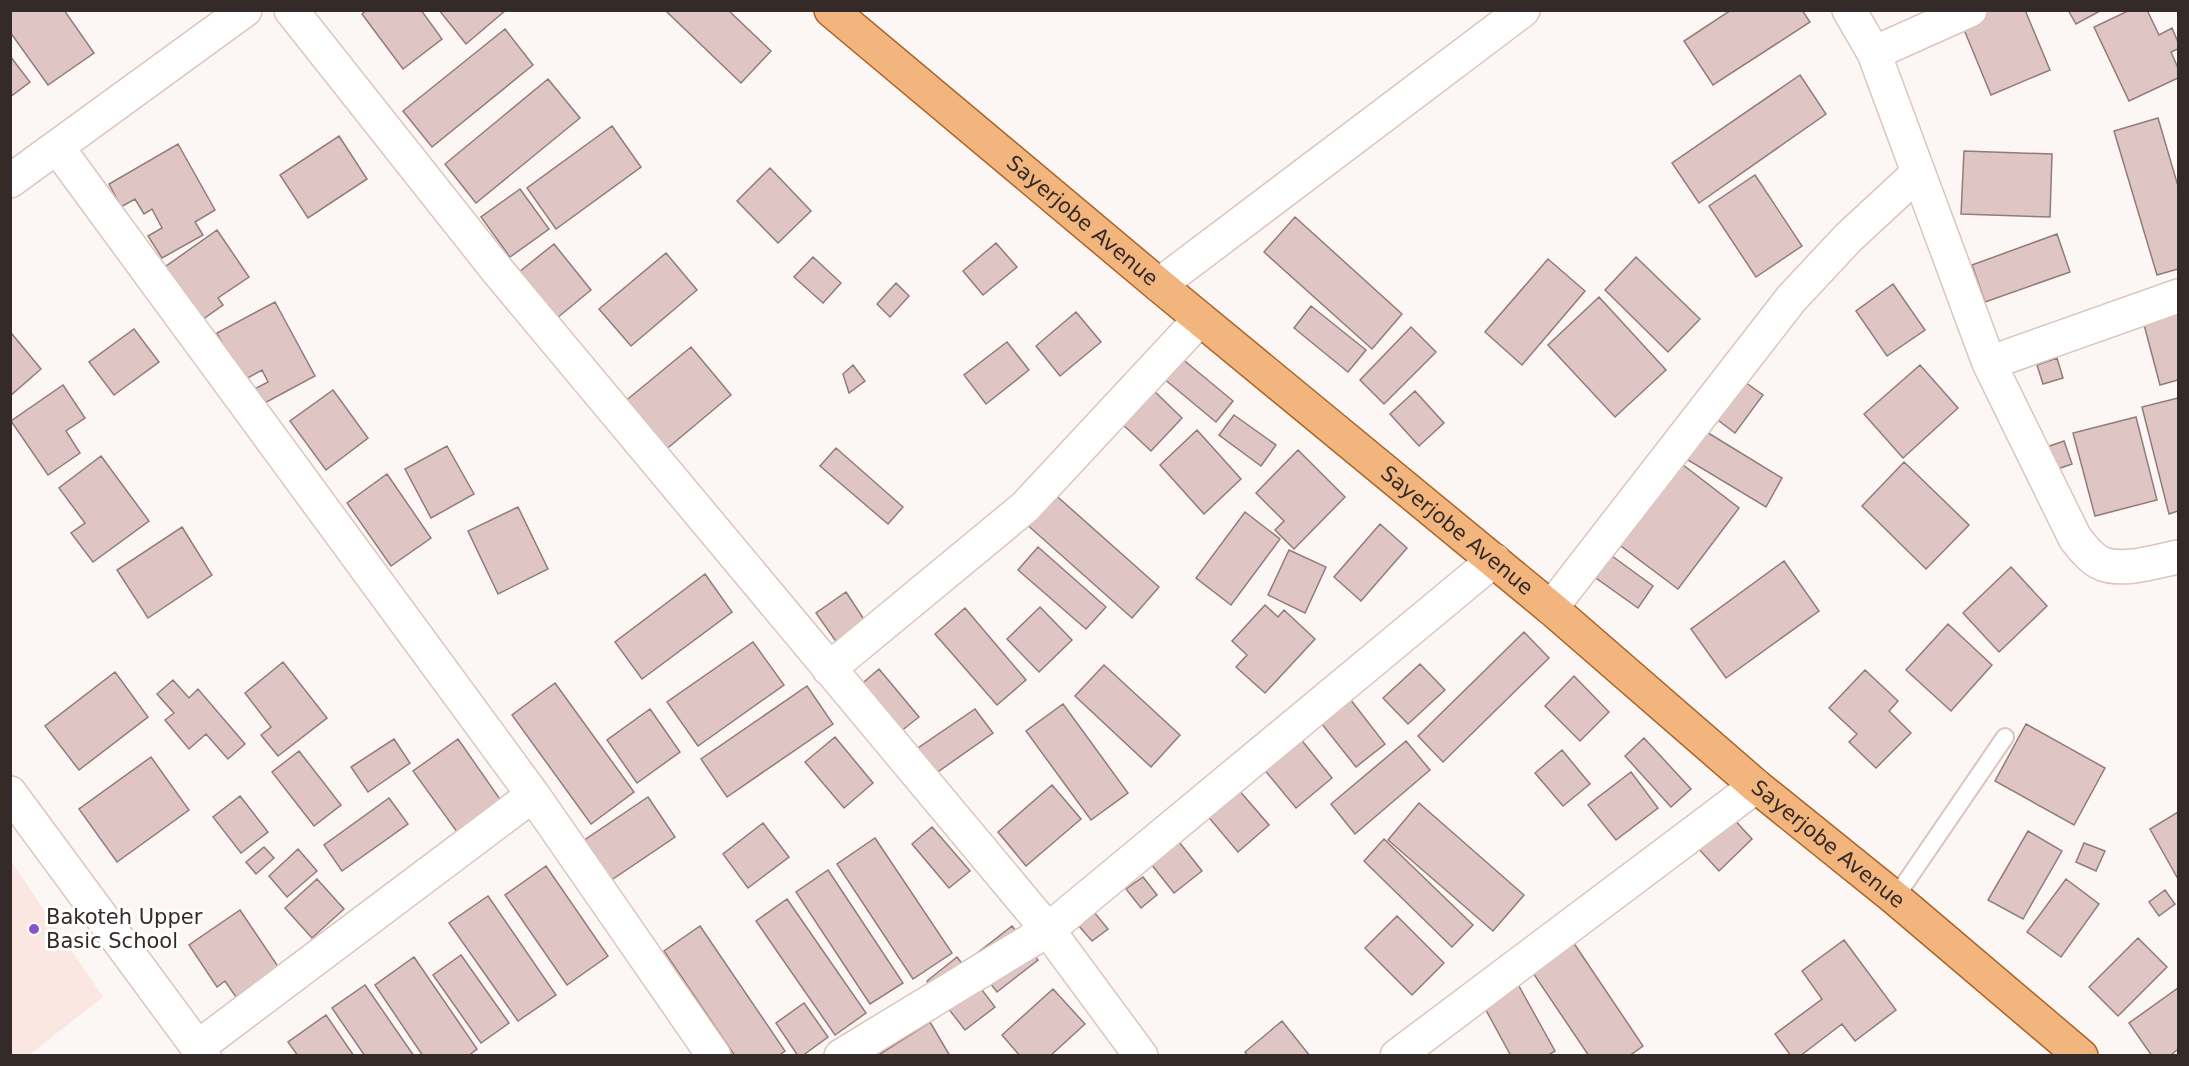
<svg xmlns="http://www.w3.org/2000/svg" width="2189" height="1066" font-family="'DejaVu Sans',sans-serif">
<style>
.built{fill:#fbe7e1}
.building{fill:#dfc6c5;stroke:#927b7b;stroke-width:1.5}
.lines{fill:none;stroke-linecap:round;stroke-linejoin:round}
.lane-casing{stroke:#dcc5bd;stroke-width:20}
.street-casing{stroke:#dcc5bd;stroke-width:36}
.primary-casing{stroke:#a96427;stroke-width:36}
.lane{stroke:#fff;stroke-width:16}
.street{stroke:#fff;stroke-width:33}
.primary{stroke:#f1b57d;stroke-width:33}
.poi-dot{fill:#8b53cb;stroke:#fff;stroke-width:2}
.labels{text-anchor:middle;stroke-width:6;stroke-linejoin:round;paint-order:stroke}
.street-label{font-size:21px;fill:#342b28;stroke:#fff}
.poi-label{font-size:21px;fill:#342b28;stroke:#fff;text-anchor:start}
</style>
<rect width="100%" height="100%" fill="#fcf7f5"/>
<path class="built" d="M11,861L103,997L29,1055H11Z"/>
<path class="building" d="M10,10H64L94,53L48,85L10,32Z
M366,10H421L442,39L403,69L362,14Z
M439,10H506L466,44Z
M668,10H728L771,51L741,83L667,12Z
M1731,10H1802L1810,22L1713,85L1684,41Z
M1969,10H2025L2050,70L1991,95L1958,15Z
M2068,10H2099L2100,11L2076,24Z
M2130,10H2147L2159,35L2172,28L2178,42V49L2171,52L2178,68V78L2129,101L2094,27Z
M505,29L533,65L432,147L403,111Z
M10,56L30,82L10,97Z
M1800,75L1826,114L1699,203L1672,163Z
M548,79L580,118L476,203L445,164Z
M2158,118L2178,186V269L2157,275L2114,131Z
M612,126L641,167L556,229L527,188Z
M339,136L367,179L308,218L280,175Z
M178,144L215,210L195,222L203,235L162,258L148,236L162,228L152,209L144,214L135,199L121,207L109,184Z
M1964,151L2052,154L2050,217L1961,214Z
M770,168L811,211L778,243L737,201Z
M1755,175L1802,246L1756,277L1709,206Z
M520,189L549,229L510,257L481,217Z
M1295,217L1402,314L1372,349L1264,252Z
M217,230L249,277L218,298L223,305L199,322L162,269Z
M2057,234L2070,272L1985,302L1972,265Z
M996,243L1017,267L983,295L963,271Z
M554,244L591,290L557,318L519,272Z
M666,253L697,290L631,346L599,309Z
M813,257L841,283L823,303L794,277Z
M1636,257L1700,319L1668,352L1605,290Z
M1548,259L1585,291L1522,365L1485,332Z
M896,283L909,296L890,317L877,304Z
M1893,284L1925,330L1887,356L1856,311Z
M1599,297L1666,370L1615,417L1548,345Z
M275,302L315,376L261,405L253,390L268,382L262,370L242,381L217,333Z
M1311,306L1366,350L1348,372L1294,328Z
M2178,307V380L2160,385L2142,317Z
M1076,312L1101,342L1060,376L1036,346Z
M1411,327L1436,352L1384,404L1360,380Z
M134,329L159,362L114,395L89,362Z
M12,334L41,369L10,396V335Z
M1007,342L1029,370L986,404L964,375Z
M691,347L731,395L663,452L623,403Z
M1180,357L1233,401L1216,422L1163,378Z
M2057,358L2063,378L2043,384L2037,365Z
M853,365L865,381L849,393L843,374Z
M1920,365L1958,408L1903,458L1864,414Z
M1742,380L1763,395L1735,433L1714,417Z
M63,385L85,418L66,431L80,453L48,475L11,421Z
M1149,386L1182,418L1151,451L1118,420Z
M333,390L368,438L326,470L290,421Z
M1415,391L1444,423L1419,446L1390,414Z
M2178,398V511L2169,514L2142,407Z
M1234,415L1276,445L1261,466L1219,435Z
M2136,417L2157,500L2095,516L2073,433Z
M1197,430L1241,479L1204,514L1160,465Z
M1705,431L1782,478L1766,507L1688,460Z
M2064,441L2072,464L2049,472L2041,449Z
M447,446L474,494L431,518L405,469Z
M836,448L903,507L888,524L820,466Z
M1298,450L1345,497L1294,549L1275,530L1284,521L1256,493Z
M101,456L149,521L93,562L71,533L85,523L59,488Z
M1674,458L1739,508L1678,589L1613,540Z
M1904,462L1969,525L1926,569L1862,506Z
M387,474L431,538L391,566L347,503Z
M1051,491L1159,587L1132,618L1024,522Z
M518,507L548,569L498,594L468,531Z
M1245,512L1280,539L1231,605L1196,578Z
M1380,524L1407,548L1361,601L1334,577Z
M182,527L212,575L148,618L117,570Z
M1038,547L1106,607L1086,629L1018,570Z
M1289,550L1326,567L1305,613L1268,595Z
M1612,556L1653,586L1638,608L1596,578Z
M1784,561L1819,611L1726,678L1691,629Z
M2011,567L2047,606L1999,652L1963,613Z
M705,574L732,612L642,679L615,642Z
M846,592L871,630L842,650L816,613Z
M1265,605L1278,617L1284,610L1315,639L1265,693L1236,667L1247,655L1232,641Z
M1040,607L1072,640L1039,672L1007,639Z
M965,608L1026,680L997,705L935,634Z
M1948,624L1992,665L1951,711L1906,670Z
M1524,632L1549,658L1443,762L1418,736Z
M753,642L784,685L698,746L667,702Z
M283,662L327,718L278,756L261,735L271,727L245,693Z
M1420,664L1445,690L1408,724L1383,698Z
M1104,665L1180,735L1151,767L1075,696Z
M879,669L919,717L896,735L857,688Z
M1865,670L1898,701L1889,711L1911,733L1876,768L1849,742L1857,734L1829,708Z
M115,672L148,717L79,770L45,726Z
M1574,676L1609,712L1580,741L1545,706Z
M173,680L189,698L198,689L245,744L228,759L206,734L189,749L165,720L174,713L157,694Z
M555,683L634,792L591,824L512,715Z
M807,686L833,724L727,797L701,759Z
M1340,686L1385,744L1356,767L1310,709Z
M1063,704L1128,793L1091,820L1026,731Z
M650,709L680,752L637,783L607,740Z
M975,709L993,733L932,776L915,750Z
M2026,724L2105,768L2074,825L1995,781Z
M1291,727L1332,778L1296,808L1254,757Z
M835,737L873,783L844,808L805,762Z
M1644,738L1691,789L1671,807L1625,756Z
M394,739L410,763L368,792L351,767Z
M458,739L504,805L460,836L413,771Z
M1406,741L1430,770L1355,834L1331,804Z
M1562,750L1590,784L1563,806L1535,773Z
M299,751L341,805L314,826L272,772Z
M151,757L189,810L117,862L79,809Z
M1631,772L1658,808L1616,840L1588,805Z
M1225,774L1269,825L1238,852L1195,801Z
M1052,785L1081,819L1026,866L998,832Z
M240,796L268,832L241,853L213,817Z
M648,797L675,837L610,881L583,841Z
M389,798L408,824L342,871L324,845Z
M1419,803L1524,895L1493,931L1388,840Z
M1720,804L1752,839L1719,871L1686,835Z
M2178,812V879L2150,829Z
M763,823L789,857L748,888L723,854Z
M932,827L970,871L949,888L912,844Z
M1168,828L1202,871L1174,893L1140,850Z
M2028,831L2062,851L2023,919L1988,900Z
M875,838L952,953L913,979L837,864Z
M1384,839L1473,925L1452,947L1364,861Z
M2084,843L2105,851L2096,871L2076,862Z
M264,847L274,858L256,874L246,862Z
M298,849L317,871L287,897L269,876Z
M546,866L608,956L567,985L505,895Z
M828,870L903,983L870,1004L796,892Z
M1143,877L1157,895L1141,908L1126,889Z
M317,879L344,909L312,938L285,908Z
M2066,879L2099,904L2061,957L2027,932Z
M2165,890L2175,904L2159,916L2149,902Z
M488,896L556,995L518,1021L449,923Z
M787,899L866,1013L835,1035L756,921Z
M240,910L279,968L236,997L225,981L217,987L189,945Z
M1094,912L1108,929L1092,941L1078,925Z
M1397,916L1444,963L1412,995L1365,948Z
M700,926L785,1051L778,1056H735L664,951Z
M1012,926L1038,960L997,992L971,958Z
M2138,938L2167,967L2118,1016L2089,987Z
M1571,939L1643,1046L1629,1056H1589L1529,967Z
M1844,940L1896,1010L1855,1041L1842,1024L1800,1056H1791L1775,1034L1822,999L1802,971Z
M461,955L509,1023L481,1043L433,975Z
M414,957L477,1049L468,1056H423L375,985Z
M957,957L995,1007L965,1030L927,981Z
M1510,970L1555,1051L1547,1056H1511L1475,990Z
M365,985L414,1056H365L332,1008Z
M2178,988V1049L2170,1056H2152L2129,1023Z
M1053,989L1085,1024L1050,1056H1020L1002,1035Z
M804,1003L828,1037L802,1056H798L776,1023Z
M326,1015L354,1056H298L288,1042Z
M1282,1021L1310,1056H1248L1245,1052Z
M930,1022L950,1056H881L880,1054Z"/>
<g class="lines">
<g class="lane-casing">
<path id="lane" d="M1895,898L2005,737"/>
</g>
<g class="street-casing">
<path id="street" d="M291,10L497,270L1048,930L1141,1056
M1849,10L1874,53L1989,363L2075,538C2082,547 2092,560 2103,564C2125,572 2156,561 2178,557
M1874,53L1970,10
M57,147L533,795L714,1056
M10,181L245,10
M1159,285L1523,10
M1989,363L2178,296
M1551,608L1791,299L1848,238L1918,173
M829,669L1025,507L1200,319
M10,793L204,1056
M198,1047L533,795
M841,1056L1048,930L1494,560
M1397,1056L1756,786"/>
</g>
<g class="primary-casing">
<g id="primary">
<path id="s1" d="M831,10L1159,285L1551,608L1756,786L1895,898L2081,1056"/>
</g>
</g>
<use href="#lane" class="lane"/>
<use href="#street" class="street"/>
<use href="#primary" class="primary"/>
</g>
<circle class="poi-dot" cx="34" cy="929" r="6"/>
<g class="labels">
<g class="street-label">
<text dy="7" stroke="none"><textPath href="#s1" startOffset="328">Sayerjobe Avenue</textPath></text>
<text dy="7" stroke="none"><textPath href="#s1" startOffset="814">Sayerjobe Avenue</textPath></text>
<text dy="7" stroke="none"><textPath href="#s1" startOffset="1300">Sayerjobe Avenue</textPath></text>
</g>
<g class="poi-label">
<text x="46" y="924">Bakoteh Upper<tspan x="46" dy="24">Basic School</tspan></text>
</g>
</g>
<rect width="2189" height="1066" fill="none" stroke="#342b28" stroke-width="24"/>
</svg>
